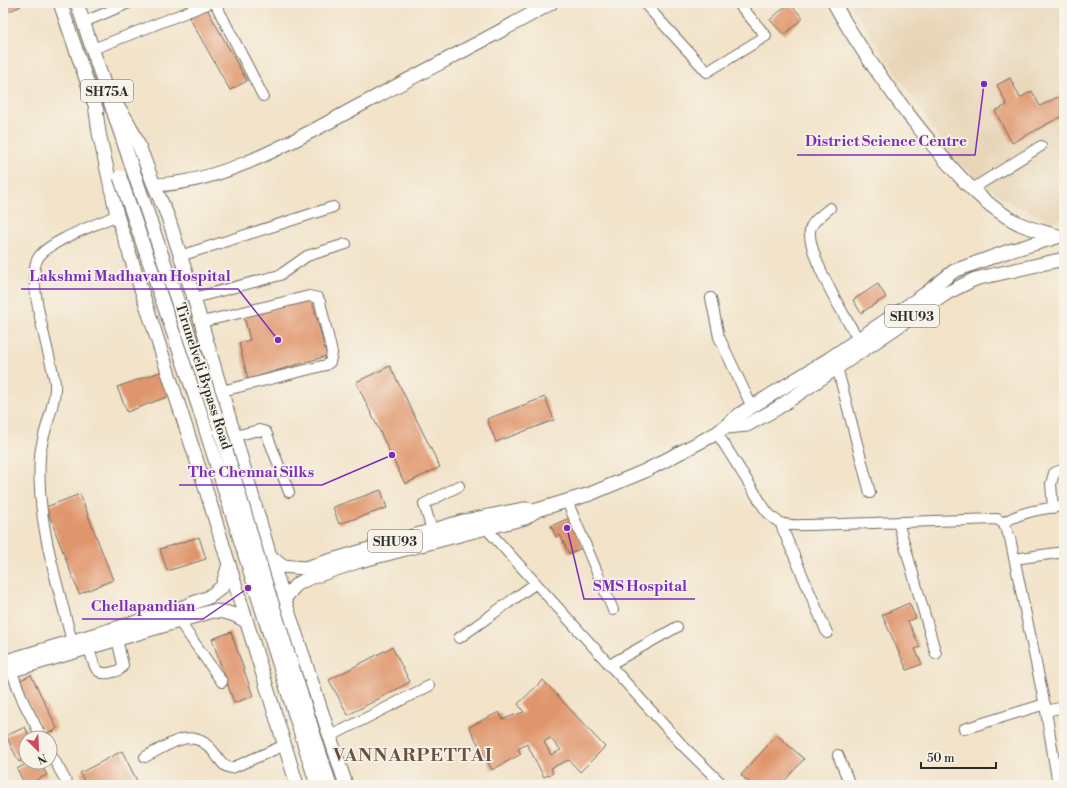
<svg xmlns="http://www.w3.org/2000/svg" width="1067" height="788" font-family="'Libre Bodoni',serif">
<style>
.built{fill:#e8d5b7}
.building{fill:#e0966d;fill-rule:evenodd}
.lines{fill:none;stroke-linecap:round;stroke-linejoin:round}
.minor-casing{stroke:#716b62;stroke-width:12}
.major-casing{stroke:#716b62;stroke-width:15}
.minor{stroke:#fff;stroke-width:10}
.major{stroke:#fff;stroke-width:13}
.major-bridge-casing{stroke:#716b62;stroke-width:15;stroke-linecap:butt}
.major-bridge{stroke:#fff;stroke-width:13}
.labels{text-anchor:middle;stroke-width:3.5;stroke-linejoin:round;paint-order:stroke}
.shield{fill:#f7f3e8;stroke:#686764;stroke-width:1}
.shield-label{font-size:13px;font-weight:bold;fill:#2b2b2b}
.street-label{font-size:14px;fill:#2b2b2b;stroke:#f7f3e8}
.district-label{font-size:18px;font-weight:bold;letter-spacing:1px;fill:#6a5042;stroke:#f7f3e8}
.leader{fill:none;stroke:#7b2cbf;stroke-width:1.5}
.callout-dot{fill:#7b2cbf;stroke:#f7f3e8;stroke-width:1.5}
.callout-label{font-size:15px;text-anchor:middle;font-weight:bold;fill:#7b2cbf;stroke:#f7f3e8;stroke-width:3.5;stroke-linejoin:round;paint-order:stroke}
</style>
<rect width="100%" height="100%" fill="#f7f3e8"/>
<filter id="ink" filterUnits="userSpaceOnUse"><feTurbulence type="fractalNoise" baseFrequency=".025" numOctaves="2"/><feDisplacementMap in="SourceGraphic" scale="8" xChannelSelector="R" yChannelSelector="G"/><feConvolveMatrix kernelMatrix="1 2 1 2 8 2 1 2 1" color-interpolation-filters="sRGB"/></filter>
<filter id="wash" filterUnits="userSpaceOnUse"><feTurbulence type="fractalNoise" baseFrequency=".012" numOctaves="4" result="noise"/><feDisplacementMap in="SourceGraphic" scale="16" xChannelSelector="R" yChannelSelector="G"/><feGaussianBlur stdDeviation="0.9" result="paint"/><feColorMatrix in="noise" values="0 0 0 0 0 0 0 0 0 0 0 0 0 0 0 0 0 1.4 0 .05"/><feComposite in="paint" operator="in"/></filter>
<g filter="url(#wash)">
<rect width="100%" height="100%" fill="#f2e3c9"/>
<path class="built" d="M852,3H1064V219L1049,221L1004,199L954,159L853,9Z"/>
<g id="blocks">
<path class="building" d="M3,3H20L21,6L3,14Z
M789,3L803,18L784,35L770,20Z
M206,7L247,81L230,90L189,17Z
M1010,78L1020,98L1032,91L1040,106L1064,94V115L1012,143L995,111L1007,105L997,85Z
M878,284L886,297L861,313L853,300Z
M311,298L327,356L248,379L239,343L250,340L244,317Z
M390,366L440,467L405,484L356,382Z
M163,371L172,395L127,412L117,387Z
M545,397L554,420L496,442L487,419Z
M381,490L387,508L339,524L333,507Z
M80,494L113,580L79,594L46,507Z
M569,518L584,547L569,554L560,535L556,537L551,526Z
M199,537L206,559L167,571L160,549Z
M909,603L916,618L908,621L920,647L915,649L922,664L907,670L882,615Z
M231,632L253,696L234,703L212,639Z
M392,647L410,682L348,715L329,680Z
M31,675L57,728L53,732L51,731L45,734L17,682Z
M543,680L605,747L580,772L569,760L551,768L553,773L544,777L527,744L518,749L521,754L492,770L469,727L499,712L503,719L524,712L518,704ZM550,738L561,750L551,755L544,742Z
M25,727L30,738H26V758L19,762L6,736Z
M777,735L804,759L781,785H752L741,775Z
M122,751L137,781L130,785H86L80,773Z
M29,762H40L47,775L25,785L17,769Z"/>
</g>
</g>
<g filter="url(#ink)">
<use href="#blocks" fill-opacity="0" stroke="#716b62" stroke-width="1"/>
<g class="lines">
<g class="minor-casing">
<path id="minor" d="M215,3L263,96
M644,3L707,72L766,36L738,3
M84,22L129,3
M93,49L210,3
M972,189L1041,146
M830,208C823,214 812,221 810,230C807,255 845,317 858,339
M180,256L333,207
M194,298L280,275L307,256L346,244
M711,298L719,337L752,407
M202,322L309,296L318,298L320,302L332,353L330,362L326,365L222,391
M837,367L870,493
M717,433L765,509C779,528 788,525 810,525L997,519L1003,523L1010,538L1046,711L1058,785
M235,436L259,430L266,432L289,492
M567,501L613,610
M1053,508L1051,484L1054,473L1064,469
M898,522L936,654
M1003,523C1022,511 1042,509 1064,506
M781,525L827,633
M485,527L683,746L723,785
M432,530L424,504L459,486
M1014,559L1064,552
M179,621L222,682
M459,638L536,583
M72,642C57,580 36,522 40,457C41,435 57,403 55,383C51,357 25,278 38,258C48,241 99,224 117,215
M89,647C93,662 94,678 113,672C118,671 121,670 123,665L117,639
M609,665L677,627
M11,670L23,701L42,738
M1046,711L1064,707
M964,729L1045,704
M331,736L429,686
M50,752L68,785
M838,755L850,785
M145,757C171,744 194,723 216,755C221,761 223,767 232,768L285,745"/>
</g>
<g class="major-casing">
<path id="major" d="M60,3L97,111
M77,3L136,179
M834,3C855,42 881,78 908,114C938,152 975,202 1020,224C1031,229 1045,232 1057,236
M110,99C132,118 143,158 154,185C229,183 306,133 372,99C431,67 492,37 551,3
M95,104L99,133L117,215L202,477L297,785
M154,185L168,217L194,298L270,556L346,785
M727,427L747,425L776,409L947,293L975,279L1064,259
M270,556L282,566L305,568L464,521L523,509H529
M284,599L296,585L307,579L360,561L525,518L537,510L590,494L645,471L717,433L740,414L829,359L925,294L954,271L1006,252L1064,235
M3,662L167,613L209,597L222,587L229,564
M3,673L213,611C227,611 236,615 247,622"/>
</g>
<use href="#minor" class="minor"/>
<use href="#major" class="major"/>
<g class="major-bridge-casing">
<path id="major-bridge" d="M120,177L198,405L317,785
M136,179L212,403L265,581L330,785"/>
</g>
<use href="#major-bridge" class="major-bridge"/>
</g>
</g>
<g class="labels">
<g class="shield">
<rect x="81" y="80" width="52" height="22" rx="3"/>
<rect x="885" y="305" width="54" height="22" rx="3"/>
<rect x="368" y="530" width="54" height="22" rx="3"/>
</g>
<g class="shield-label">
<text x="107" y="96">SH75A</text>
<text x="912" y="321">SHU93</text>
<text x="395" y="546">SHU93</text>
</g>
<g class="street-label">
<text transform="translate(204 376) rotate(72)" y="5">Tirunelveli Bypass Road</text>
</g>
<g class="district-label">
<text x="413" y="761">VANNARPETTAI</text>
</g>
</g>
<path class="leader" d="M984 84L975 155H797M278 340L238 289H21M392 455L322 485H179M567 528L584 599H695M248 588L203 619H82"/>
<g class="callout-dot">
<circle cx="984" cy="84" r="4"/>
<circle cx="278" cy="340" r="4"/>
<circle cx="392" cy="455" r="4"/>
<circle cx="567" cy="528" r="4"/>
<circle cx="248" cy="588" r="4"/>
</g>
<g class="callout-label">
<text x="886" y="146">District Science Centre</text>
<text x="130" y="281">Lakshmi Madhavan Hospital</text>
<text x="251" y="477">The Chennai Silks</text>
<text x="640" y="591">SMS Hospital</text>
<text x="143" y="611">Chellapandian</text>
</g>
<rect width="1067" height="788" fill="none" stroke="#f7f3e8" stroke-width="16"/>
<g transform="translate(38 750) rotate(156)"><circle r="19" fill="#f7f3e8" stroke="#a5a39c"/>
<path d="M0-3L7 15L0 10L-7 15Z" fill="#d1495b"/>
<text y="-6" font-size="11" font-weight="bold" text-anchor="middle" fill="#2b2b2b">N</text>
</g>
<path d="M921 762v6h75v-6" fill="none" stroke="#2b2b2b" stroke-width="2"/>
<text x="927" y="762" font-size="12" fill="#2b2b2b" stroke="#f7f3e8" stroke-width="3" paint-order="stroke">50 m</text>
</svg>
